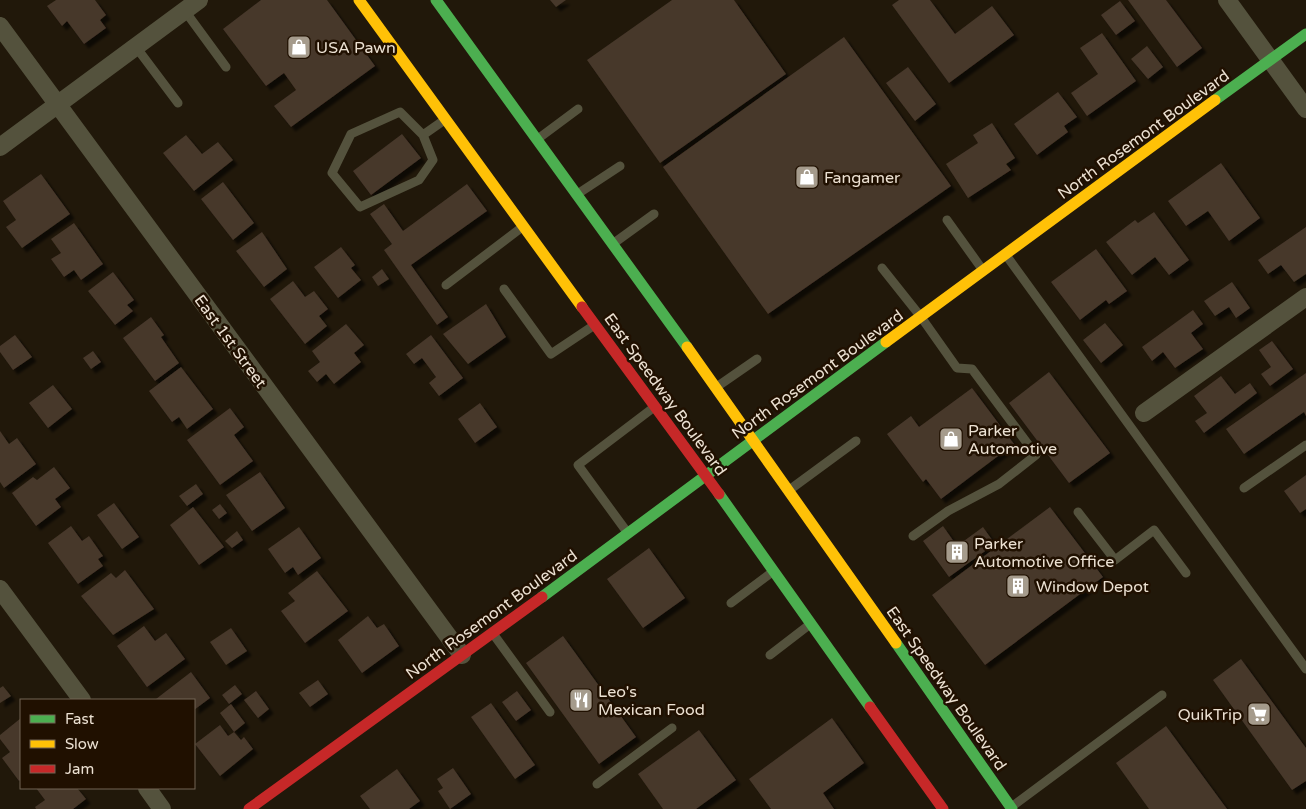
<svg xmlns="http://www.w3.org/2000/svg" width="1306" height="809" font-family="'Varela Round',sans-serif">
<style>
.building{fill:#46372a;filter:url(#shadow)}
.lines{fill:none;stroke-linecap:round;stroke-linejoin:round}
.lane{stroke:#54523d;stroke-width:9}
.street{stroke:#54523d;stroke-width:18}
.fast{stroke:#4caf50;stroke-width:11}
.slow{stroke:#ffc107;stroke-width:11}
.jam{stroke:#c62828;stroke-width:11}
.labels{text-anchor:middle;stroke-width:5;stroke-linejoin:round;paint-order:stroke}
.poi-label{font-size:16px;fill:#ece1d2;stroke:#201000;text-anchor:start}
.street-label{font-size:16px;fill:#ece1d2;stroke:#201000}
</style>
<defs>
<filter id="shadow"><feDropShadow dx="4.5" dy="4.5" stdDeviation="1" flood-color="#0009"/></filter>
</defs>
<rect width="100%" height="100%" fill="#21180a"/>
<path class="building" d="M56,0H95L106,15L100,20L106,28L84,44L67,21L62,26L47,6Z
M261,0H327L375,66L291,127L274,106L296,90L284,73L266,86L223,29Z
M550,0H566L556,7Z
M672,0H734L786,74L660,163L587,60Z
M899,0H930L955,34L992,6L1014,35L949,83L892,5Z
M1128,0H1166L1202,48L1177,67Z
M1120,1L1135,21L1116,35L1101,15Z
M1102,33L1136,81L1087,116L1071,93L1098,74L1080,48Z
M844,37L951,186L768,314L663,167Z
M1147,46L1163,67L1148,79L1131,59Z
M908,67L936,104L915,121L886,83Z
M1058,92L1077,117L1064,126L1068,132L1037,155L1014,124Z
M992,123L1015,158L1006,164L1011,170L968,198L946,164L978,143L973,135Z
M402,134L421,158L371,195L353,171Z
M186,135L202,154L218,142L233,160L194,191L163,153Z
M1221,163L1260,218L1229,241L1208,211L1186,226L1168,201Z
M41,174L70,214L22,248L6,227L16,220L3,201Z
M223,182L254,223L233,240L201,199Z
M467,184L487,211L411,265L448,317L437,325L384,250L392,244L370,214L384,204L403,231Z
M1154,212L1189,260L1169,275L1155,257L1132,275L1106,242L1135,220L1138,223Z
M74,223L103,264L81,280L74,270L64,277L51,259L61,253L51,239Z
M1306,227V274L1294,282L1281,265L1268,274L1258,260Z
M262,232L287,269L264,287L236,251Z
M341,247L355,265L351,268L361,280L338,298L314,267Z
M1096,249L1127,291L1109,304L1106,300L1080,320L1051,282Z
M382,269L389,279L378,286L372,277Z
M113,272L134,300L127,305L133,311L115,325L88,291Z
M293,281L305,297L314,291L328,309L319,316L327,326L305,344L270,299Z
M1232,282L1250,308L1236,318L1229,307L1215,316L1204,301Z
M486,304L506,337L468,364L443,334Z
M1193,310L1203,324L1191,333L1203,349L1175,368L1163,352L1152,361L1142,347Z
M151,317L164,335L161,337L179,363L155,381L123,338Z
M1105,323L1123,345L1101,363L1083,340Z
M346,324L364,345L354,353L361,362L334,384L326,374L317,382L308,371L320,362L312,351Z
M15,335L32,357L13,370L0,352V346Z
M431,335L463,378L439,396L429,383L436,377L422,358L414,364L406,354Z
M1272,341L1293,369L1270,386L1261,374L1271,367L1259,350Z
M93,351L101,362L91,369L83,358Z
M181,367L213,409L187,429L179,417L172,422L149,391Z
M1049,372L1110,453L1069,483L1009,403Z
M1306,373V416L1304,412L1244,454L1226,429Z
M1221,376L1235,394L1250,383L1257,393L1204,433L1195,421L1207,413L1194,396Z
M53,385L72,409L48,428L29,403Z
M972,388L1014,444L941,499L926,479L923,482L887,434L911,416L919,427Z
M480,403L497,427L475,443L458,419Z
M230,408L244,427L234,435L253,461L220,485L187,440Z
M0,431L9,444L17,438L36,464L4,488L0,482Z
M54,467L70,488L55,499L61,507L36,526L12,493L33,477L37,480Z
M260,472L285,508L252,531L226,495Z
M1306,475V509L1300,513L1284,491Z
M196,484L203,494L187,506L179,496Z
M114,503L139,537L122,549L97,515Z
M220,504L227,513L219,519L212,510Z
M193,507L224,547L199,565L170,525Z
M1050,507L1103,577L985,665L932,595Z
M71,526L82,541L89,536L103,556L98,559L103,566L78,584L48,543Z
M943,526L957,546L983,527L995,544L949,577L923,541Z
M299,527L321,558L298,575L293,567L285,573L268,549Z
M237,531L243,540L232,548L225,541Z
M649,548L685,598L643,628L607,579Z
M125,570L154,609L113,635L81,596L111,573L116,578Z
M317,571L348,611L305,643L281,611L295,601L288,593Z
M368,616L377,628L384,624L399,646L362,673L338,640Z
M144,626L155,641L166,633L185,659L147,687L117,646Z
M231,628L247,651L226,665L210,642Z
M563,636L636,737L599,764L526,663Z
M1241,659L1306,748V781L1292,790L1213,680Z
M191,672L210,698L194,710V700H158L156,699Z
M318,680L328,694L310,707L299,693Z
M235,685L242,694L229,704L222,695Z
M3,686L11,696L0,703V688Z
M256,691L269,709L258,718L244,700Z
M517,691L531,710L516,721L502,702Z
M491,703L535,765L515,779L471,717Z
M231,704L245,723L234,732L220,713Z
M21,718V779L19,781L2,758L10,752L0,739V735Z
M832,718L864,763L823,793L834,809H771L749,779Z
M220,725L228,736L234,732L241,740L244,737L253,749L220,776L195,744Z
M1166,726L1227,809H1149L1116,763Z
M699,730L736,780L696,809H663L638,774Z
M453,768L471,794L450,809L438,791L443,788L437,779Z
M397,769L420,801L409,809H370L360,796Z
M36,788H77L86,799L73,809H36L35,807L45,800Z"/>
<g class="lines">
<path class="lane" d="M185,11L226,67
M136,47L178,103
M423,135L400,112L351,134L332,173L360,207L419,180L433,160L423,135L443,121
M539,138L578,109
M579,193L620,166
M947,220L982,269
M614,243L654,214
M1006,255L1306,669
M882,268L921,317L957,368L972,369L1036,455L999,484L948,511L913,536
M446,285L521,228
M504,289L551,354L593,326
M718,386L757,359
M792,488L856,441
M1244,488L1306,445
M1078,512L1115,560L1154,530L1186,573
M627,532L578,465L653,408
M731,603L771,573
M494,635L550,712
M770,655L809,625
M597,784L672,728
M1014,805L1162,695"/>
<path class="street" d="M1227,0L1306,109
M0,26L462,655
M0,147L199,0
M1144,413L1306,297
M0,589L82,700
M147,788L162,809"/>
<path class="fast" d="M436,0L687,347
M1215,100L1306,34
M719,494L870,707
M542,597L886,342
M896,643L1012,809"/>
<path class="slow" d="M359,0L582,307
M886,342L1215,100
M687,347L896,643"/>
<path class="jam" d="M582,307L719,494
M870,707L943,809
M249,809L542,597"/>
</g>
<defs>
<g id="shop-square" transform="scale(1.25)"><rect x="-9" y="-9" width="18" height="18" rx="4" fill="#a59b8c" stroke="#201000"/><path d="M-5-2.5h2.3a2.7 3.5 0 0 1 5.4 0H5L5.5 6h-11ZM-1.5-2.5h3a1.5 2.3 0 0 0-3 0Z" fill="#fff"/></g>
<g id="building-square" transform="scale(1.25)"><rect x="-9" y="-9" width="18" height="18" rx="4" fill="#a59b8c" stroke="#201000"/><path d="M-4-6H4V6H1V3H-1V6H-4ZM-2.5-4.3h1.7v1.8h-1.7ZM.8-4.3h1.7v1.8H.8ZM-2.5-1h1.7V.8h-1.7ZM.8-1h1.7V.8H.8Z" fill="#fff"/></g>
<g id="restaurant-square" transform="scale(1.25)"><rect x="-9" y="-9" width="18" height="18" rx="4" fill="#a59b8c" stroke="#201000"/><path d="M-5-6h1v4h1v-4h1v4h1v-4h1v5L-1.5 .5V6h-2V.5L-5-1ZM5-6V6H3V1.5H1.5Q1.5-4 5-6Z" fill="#fff"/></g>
<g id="supermarket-square" transform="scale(1.25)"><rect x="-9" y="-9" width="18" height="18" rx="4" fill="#a59b8c" stroke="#201000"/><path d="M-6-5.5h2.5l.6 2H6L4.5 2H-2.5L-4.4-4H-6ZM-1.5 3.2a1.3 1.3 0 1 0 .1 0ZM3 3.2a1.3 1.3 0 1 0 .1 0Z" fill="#fff"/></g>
</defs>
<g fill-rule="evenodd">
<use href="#shop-square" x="299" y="47"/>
<use href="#shop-square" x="807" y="177"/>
<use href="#shop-square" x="951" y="439"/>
<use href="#building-square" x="957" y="552"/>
<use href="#building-square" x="1018" y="586"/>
<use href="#restaurant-square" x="581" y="700"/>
<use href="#supermarket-square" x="1259" y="714"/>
</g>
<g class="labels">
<g class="poi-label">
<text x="316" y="53">USA Pawn</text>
<text x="824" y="183">Fangamer</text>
<text x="968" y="436">Parker<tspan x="968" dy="18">Automotive</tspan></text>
<text x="974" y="549">Parker<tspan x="974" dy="18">Automotive Office</tspan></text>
<text x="1036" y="592">Window Depot</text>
<text x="598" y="697">Leo's<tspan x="598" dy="18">Mexican Food</tspan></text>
<text x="1242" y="720" text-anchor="end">QuikTrip</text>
</g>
<g class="street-label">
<text transform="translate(1143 134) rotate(-36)" y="6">North Rosemont Boulevard</text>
<text transform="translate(231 341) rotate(54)" y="6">East 1st Street</text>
<text transform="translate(817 374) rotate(-36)" y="6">North Rosemont Boulevard</text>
<text transform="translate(666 394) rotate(54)" y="6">East Speedway Boulevard</text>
<text transform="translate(491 614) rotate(-36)" y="6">North Rosemont Boulevard</text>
<text transform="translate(947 688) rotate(55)" y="6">East Speedway Boulevard</text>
</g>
</g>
<rect x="20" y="699" width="175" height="90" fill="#201000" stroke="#726454"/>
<rect x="30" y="715" width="25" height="8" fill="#4caf50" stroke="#726454"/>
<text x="65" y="724" font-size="15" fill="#ece1d2">Fast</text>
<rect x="30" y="740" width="25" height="8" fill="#ffc107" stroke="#726454"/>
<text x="65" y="749" font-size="15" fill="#ece1d2">Slow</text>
<rect x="30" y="765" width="25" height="8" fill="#c62828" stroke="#726454"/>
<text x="65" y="774" font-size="15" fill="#ece1d2">Jam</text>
</svg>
